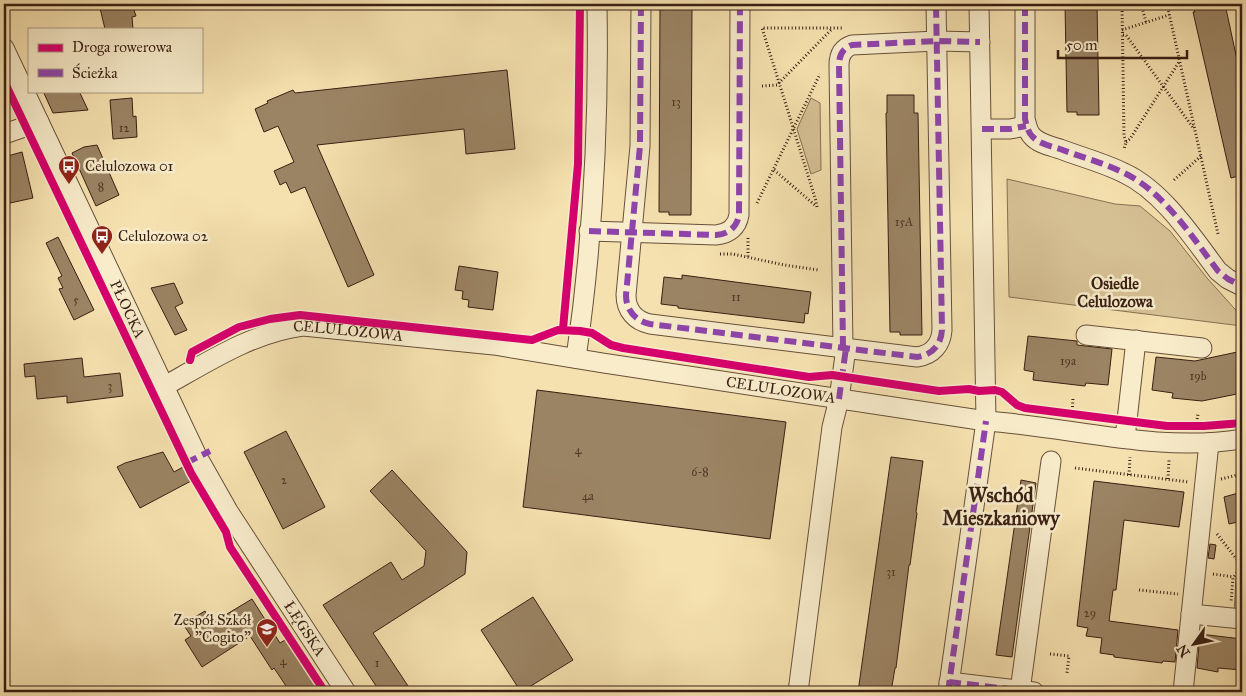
<svg xmlns="http://www.w3.org/2000/svg" width="1246" height="696" font-family="'IM FELL Great Primer',serif">
<style>
.green{fill:#d5c094;stroke:#877054}
.building{fill:#9b8464;stroke:#391f13}
.lines{fill:none;stroke-linecap:round;stroke-linejoin:round}
.minor-casing{stroke:#68503a;stroke-width:21}
.path{stroke:#391f13;stroke-width:3;stroke-dasharray:1 2.5;stroke-linecap:butt}
.minor{stroke:#f8eccb;stroke-width:19}
.quiet{stroke:#8e44ad;stroke-width:6;stroke-dasharray:12 6;stroke-linecap:butt}
.cycleway-casing{stroke:#f8eccb;stroke-width:11}
.cycleway{stroke:#d6006c;stroke-width:8}
.labels{text-anchor:middle;stroke-width:5;stroke-linejoin:round;paint-order:stroke}
.number-label{font-size:12px;fill:#523827}
.poi-label{font-size:15px;fill:#391f13;stroke:#f8eccb;text-anchor:start}
.street-label{font-size:15px;fill:#391f13;stroke:#f8eccb}
.neighbourhood-label{font-size:16px;font-weight:bold;fill:#391f13;stroke:#f8eccb}
.district-label{font-size:20px;font-weight:bold;fill:#391f13;stroke:#f8eccb}
</style>
<rect width="100%" height="100%" fill="#f5e1af"/>
<filter id="stains"><feTurbulence type="fractalNoise" baseFrequency=".004" numOctaves="4"/><feColorMatrix values="0 0 0 0 .2 0 0 0 0 .09 0 0 0 0 .02 0 0 0 .5 -.17"/></filter>
<radialGradient id="worn" r=".72"><stop offset=".6" stop-color="#630" stop-opacity="0"/><stop offset="1" stop-color="#630" stop-opacity=".3"/></radialGradient>
<path class="green" d="M811,98L820,103L821,170L811,174L797,129Z
M1007,179L1115,204L1140,206L1170,231L1207,278L1242,317V326L1009,297Z
M1242,568V614L1234,613L1236,579Z"/>
<path class="building" d="M99,4H132L136,16L132,17L133,29H105Z
M660,4H692L691,215H669V212H659Z
M1065,4H1097L1099,115H1077V112H1067Z
M1193,4H1225L1242,83V175L1231,178L1193,12H1195Z
M507,70L515,149L466,154L464,129L317,145L374,275L348,287L305,187L291,193L286,182L280,185L274,171L294,162L278,126L264,132L255,109L268,103L267,101L293,90L295,93Z
M43,91H79L88,110L53,113Z
M887,95H914V113H918L922,335H900V332H890L886,113H887Z
M132,98L133,117L136,116L137,137L113,139L110,100Z
M97,145L119,195L96,206L72,153L84,147Z
M22,152L33,198L10,203L4,180V157Z
M58,237L94,310L74,320L59,289L63,288L58,278L62,276L46,243Z
M459,266L498,272L493,310L468,307L469,300L462,299L463,291L455,290Z
M682,275L811,292L808,314L805,313L804,323L678,308V306L661,304L664,277L682,279Z
M174,283L183,303L175,307L187,330L175,335L151,288Z
M1028,336L1077,341V345L1112,349L1108,385L1086,383L1085,386L1033,380L1034,372L1024,370Z
M1242,351V393L1202,401L1172,398L1173,393L1152,390L1156,357L1195,361Z
M82,358L84,377L120,373L123,396L67,403V396L37,399L35,376L25,377L24,364Z
M537,390L786,422L770,539L523,507Z
M286,431L325,507L283,529L244,452Z
M163,452L174,472L183,467L191,481L140,508L117,467L125,463Z
M891,457L923,461L916,512L917,513L910,565H909L896,668H895L891,692H858Z
M392,470L467,552L465,574L373,633L412,692H380L323,605L391,562L402,580L424,566L426,551L370,491Z
M1021,480L1036,483L1012,657L996,655Z
M1094,481L1184,492L1179,527L1124,520L1116,590H1113L1109,621L1178,630L1175,662L1163,661L1162,663L1114,657V655L1100,653L1102,638L1086,636L1088,628L1077,626Z
M1242,492V521L1229,524L1224,497Z
M1210,544L1216,545L1214,559L1208,558Z
M533,597L573,660L521,692L481,630Z
M252,599L280,643L285,640L320,692H290L274,668L272,670L250,636L202,667L185,640L191,636L183,624L205,611L212,623Z
M1200,634L1242,639V670L1218,668V672L1197,668Z"/>
<g class="lines">
<g class="minor-casing">
<g id="minor">
<path d="M641,4L640,146L626,295C626,311 636,321 650,324L917,357C932,355 941,345 942,330L936,4"/>
<path d="M1025,4V119C1027,126 1028,132 1032,136C1039,144 1051,146 1060,149C1081,157 1104,163 1124,173C1163,191 1193,238 1218,271L1228,279L1242,286"/>
<path id="s1" d="M4,48L198,458L228,511L346,692"/>
<path d="M982,129H1010L1026,126"/>
<path d="M4,134L39,122"/>
<path d="M589,231L716,235C729,234 737,227 739,215L740,4"/>
<path d="M1086,335L1202,348"/>
<path d="M843,348L839,65C839,55 843,48 852,45L937,41L980,42"/>
<path d="M576,358C593,242 599,121 597,4"/>
<path id="s2" d="M163,387C206,363 253,332 303,326L494,345L603,363L986,421C1071,427 1157,453 1242,439"/>
<path d="M1125,438L1136,340"/>
<path d="M1191,614L1242,619"/>
<path d="M949,682L1034,692"/>
<path d="M1020,691L1051,461"/>
<path d="M798,692L832,427L839,399L846,348"/>
<path d="M948,692L986,421L979,4"/>
<path d="M1183,692L1209,443"/>
</g>
</g>
<path class="path" d="M1122,4L1124,136L1126,142L1124,149
M1141,4L1146,22
M1167,4L1218,234
M1122,30L1169,15
M1123,35H1126L1194,129
M762,86L777,85L779,83L832,29
M1126,142L1130,139L1179,62
M774,170L816,206
M1174,180L1201,156
M757,203L820,74
M817,207L816,201L762,28H843
M748,238V258
M720,254H733L784,265L819,270
M1072,414L1073,398
M1196,426L1198,414
M1075,468L1189,482
M1129,475L1130,457
M1168,479L1169,460
M1221,479L1242,474
M1217,534L1242,566L1233,578L1231,602
M1213,574L1234,577
M1139,590L1178,594
M1050,654L1069,656L1067,673"/>
<use href="#minor" class="minor"/>
<path class="quiet" d="M641,4L640,146L626,295C626,311 636,321 650,324L917,357C932,355 941,345 942,330L936,4
M1025,4V119C1027,126 1028,132 1032,136C1039,144 1051,146 1060,149C1081,157 1104,163 1124,173C1163,191 1193,238 1218,271L1228,279L1242,286
M982,129H1010L1026,126
M589,231L716,235C729,234 737,227 739,215L740,4
M843,348L839,65C839,55 843,48 852,45L937,41L980,42
M839,399L846,348
M186,463L210,451
M949,682L1034,692
M948,692L986,421"/>
<g class="cycleway-casing">
<path id="cycleway" d="M4,81L191,473L226,532L230,547L325,692
M563,329L578,164L580,4
M190,360L192,352L239,327L270,319L300,315L532,340L558,330L580,331L592,333L611,345L623,348L809,377L832,375L939,391L969,389L979,391L995,390L1002,392L1017,405L1025,408L1167,426H1204L1242,423"/>
</g>
<use href="#cycleway" class="cycleway"/>
</g>
<defs>
<g id="bus-pin" transform="scale(1.125)"><path d="M0 17L-7.5 6A9.5 9.5 0 1 1 7.5 6Z" fill="#8f2418" stroke="#f8eccb"/><path d="M-5-6H5V4H4V6H2V4H-2V6H-4V4H-5ZM-3.5-4V0h7V-4ZM-3.5 1.2v1.5H-2V1.2ZM2 1.2v1.5H3.5V1.2Z" fill="#fff"/></g>
<g id="school-pin" transform="scale(1.125)"><path d="M0 17L-7.5 6A9.5 9.5 0 1 1 7.5 6Z" fill="#8f2418" stroke="#f8eccb"/><path d="M0-5L7-2L0 1L-7-2ZM-4 1L0 2.5L4 1V4Q0 6-4 4Z" fill="#fff"/></g>
</defs>
<g fill-rule="evenodd">
<use href="#bus-pin" x="69" y="166"/>
<use href="#bus-pin" x="102" y="236"/>
<use href="#school-pin" x="267" y="629"/>
</g>
<g class="labels">
<g class="number-label">
<text x="676" y="106">13</text>
<text x="124" y="132">12</text>
<text x="101" y="191">8</text>
<text x="904" y="226">15A</text>
<text x="736" y="301">11</text>
<text x="76" y="304">5</text>
<text x="1068" y="365">19a</text>
<text x="1198" y="380">19b</text>
<text x="110" y="390">3</text>
<text x="578" y="454">4</text>
<text x="700" y="476">6-8</text>
<text x="284" y="484">2</text>
<text x="588" y="500">4a</text>
<text x="891" y="576">31</text>
<text x="1090" y="617">29</text>
<text x="283" y="665">4</text>
<text x="377" y="667">1</text>
</g>
<g class="poi-label">
<text x="85" y="171">Celulozowa 01</text>
<text x="118" y="241">Celulozowa 02</text>
<text x="251" y="625" text-anchor="end">Zespół Szkół<tspan x="251" dy="17">"Cogito"</tspan></text>
</g>
<g class="street-label">
<text dy="5" stroke="none"><textPath href="#s1" startOffset="289">PŁOCKA</textPath></text>
<text dy="5" stroke="none"><textPath href="#s2" startOffset="199">CELULOZOWA</textPath></text>
<text dy="5" stroke="none"><textPath href="#s2" startOffset="636">CELULOZOWA</textPath></text>
<text dy="5" stroke="none"><textPath href="#s1" startOffset="655">ŁĘGSKA</textPath></text>
</g>
<g class="neighbourhood-label">
<text x="1115" y="289">Osiedle<tspan x="1115" dy="18">Celulozowa</tspan></text>
</g>
<g class="district-label">
<text x="1001" y="502">Wschód<tspan x="1001" dy="23">Mieszkaniowy</tspan></text>
</g>
</g>
<rect width="1246" height="696" fill="none" stroke="#f5e1af" stroke-width="20"/>
<rect x="5" y="5" width="1236" height="686" fill="none" stroke="#391f13" stroke-width="2.5"/>
<rect x="10" y="10" width="1226" height="676" fill="none" stroke="#391f13"/>
<rect x="28" y="28" width="175" height="65" fill="#f8eccb" stroke="#ac9a81"/>
<rect x="38" y="44" width="25" height="8" fill="#d6006c" stroke="#ac9a81"/>
<text x="72" y="52" font-size="15" fill="#391f13">Droga rowerowa</text>
<rect x="38" y="69" width="25" height="8" fill="#8e44ad" stroke="#ac9a81"/>
<text x="72" y="78" font-size="15" fill="#391f13">Ścieżka</text>
<g transform="translate(1194 644) rotate(237)" stroke="#f8eccb" stroke-width="4" paint-order="stroke">
<path d="M0-4L9 19L0 12L-9 19Z" fill="#391f13"/>
<text y="-8" font-size="14" font-weight="bold" text-anchor="middle" fill="#391f13">N</text>
</g>
<path d="M1058 50v8h129v-8" fill="none" stroke="#391f13" stroke-width="2.5"/>
<text x="1066" y="50" font-size="15" fill="#391f13" stroke="#f8eccb" stroke-width="4" paint-order="stroke">50 m</text>
<rect width="100%" height="100%" filter="url(#stains)"/>
<rect width="100%" height="100%" fill="url(#worn)"/>
</svg>
